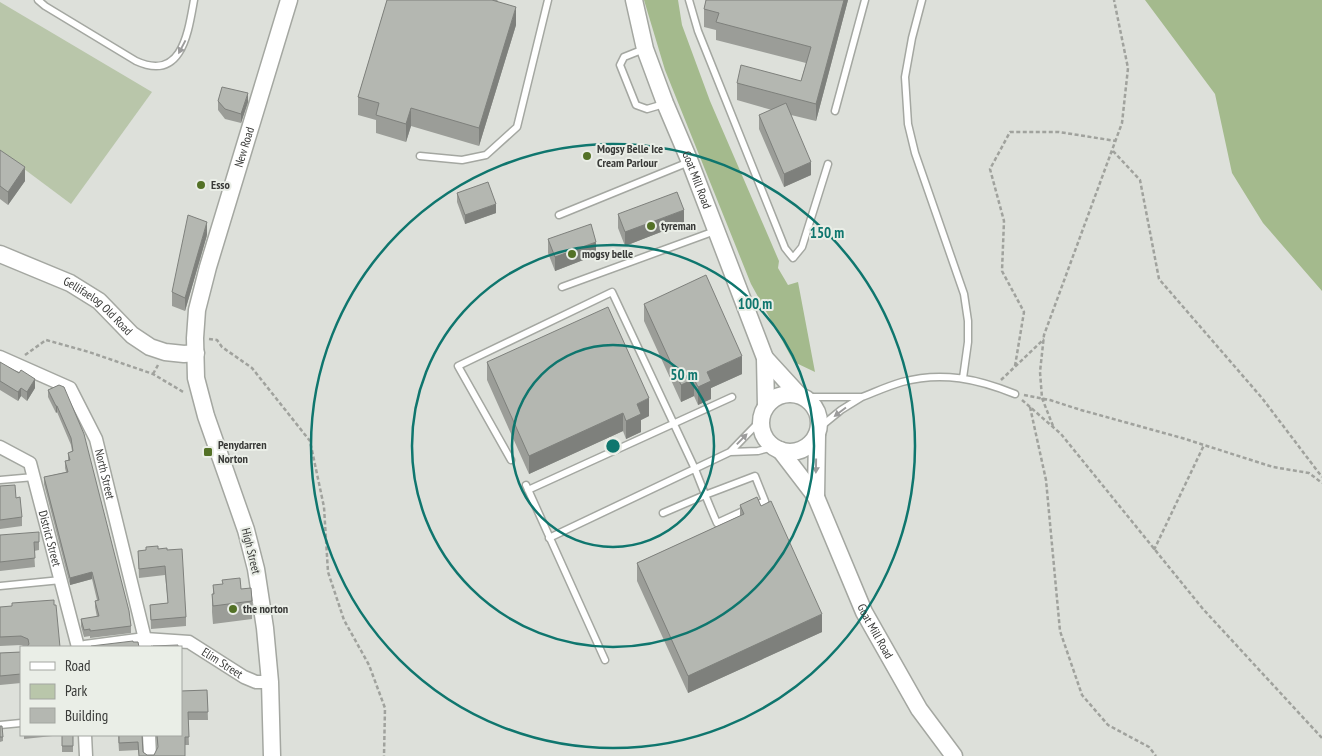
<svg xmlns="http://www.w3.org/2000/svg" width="1322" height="756" font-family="'PT Sans Narrow',sans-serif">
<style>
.green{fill:#b9c6aa}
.forest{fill:#a4ba8d}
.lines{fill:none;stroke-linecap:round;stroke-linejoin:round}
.service-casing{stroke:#a4a7a1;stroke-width:9}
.minor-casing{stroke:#a4a7a1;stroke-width:15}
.tertiary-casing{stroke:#a4a7a1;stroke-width:19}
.path{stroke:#a0a29d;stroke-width:2.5;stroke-dasharray:4 2.5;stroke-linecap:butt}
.service{stroke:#fff;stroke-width:6}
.minor{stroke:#fff;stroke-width:12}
.tertiary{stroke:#fff;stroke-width:16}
.wall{fill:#9b9d98}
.shaded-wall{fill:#7e807c}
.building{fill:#b4b7b1;stroke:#7e807c}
.oneway{fill:#9c9c9c}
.ring{fill:none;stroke:#0f766e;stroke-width:2.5}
.poi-dot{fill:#537126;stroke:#eaeee7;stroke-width:2}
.labels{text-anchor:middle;stroke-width:4;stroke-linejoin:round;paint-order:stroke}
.street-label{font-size:12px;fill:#393a38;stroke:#eaeee7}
.poi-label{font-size:12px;font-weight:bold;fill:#393a38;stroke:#eaeee7;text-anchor:start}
.centre{fill:#0f766e;stroke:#eaeee7;stroke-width:2.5}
.ring-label{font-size:15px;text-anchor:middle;font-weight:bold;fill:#0f766e;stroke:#eaeee7;stroke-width:4;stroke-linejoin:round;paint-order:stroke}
</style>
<rect width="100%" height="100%" fill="#dde0da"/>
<path class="green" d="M0,2L152,92L71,204L0,151Z"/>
<path class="forest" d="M644,0H678L682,25L710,101L779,261L778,268L788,285L798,282L815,372L794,362L751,284L665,70Z
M1145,0H1322V291L1263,223L1232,173L1215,94Z"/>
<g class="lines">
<g class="service-casing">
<path id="service" d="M38,0L45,6L136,61C182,82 188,33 194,0
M689,0L698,31L785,248L793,258L802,247L828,164
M922,0L912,38L905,77L908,124L915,153L964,294L968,321V342L963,378
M644,49L624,57L620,65L636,105L647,109L664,104
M835,111L865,0
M420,156L462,160L486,155L517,127L548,0
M559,215L689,162
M562,287L715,231
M805,397H862L841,410L819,428
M862,397C875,392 888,386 902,382C942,371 978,379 1015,394
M761,420L730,452L758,451L773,447
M511,460L458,366L612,292L695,469C702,487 709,505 717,523L765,501L755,476L705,495L663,513
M0,480L34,477
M526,485L605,660
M528,490L732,397
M549,538L730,452
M0,586L61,580
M0,725L21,723"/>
</g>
<g class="minor-casing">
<g id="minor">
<path id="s1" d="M0,357L70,388L96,439L145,639V647"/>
<path id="s2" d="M0,447L30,463L78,647"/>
<path id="s3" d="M85,647L145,639L189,642L244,677L256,682H270"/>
<path d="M85,735L86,756"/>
<path d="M149,735L150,756"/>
</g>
</g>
<g class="tertiary-casing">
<g id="tertiary">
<path id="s4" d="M634,0L645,49L665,103L690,162L765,358L766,406"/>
<path id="s5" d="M0,254L70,283L99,301L132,335L150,347L165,352L184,354L196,353"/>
<path d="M765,358L798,394"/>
<circle cx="790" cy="423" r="29"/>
<path id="s6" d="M780,450L816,497L864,612L919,709L954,756"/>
<path d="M816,497L817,435"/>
<path id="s7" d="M272,756L270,682L265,628L256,569L246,530L206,416L196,378L195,338L197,310L208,267L289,0"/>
</g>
</g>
<path class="path" d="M1113,151L1140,180L1159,279L1262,398L1322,477
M209,339L217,340L222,347L252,368L310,441L324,507L328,572L344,620L369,665L385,708L384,756
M25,355L46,340L89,352L153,374L185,393
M1015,366L1024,312L1002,271L1004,221L990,169L1010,132H1059L1116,141
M153,374L158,365
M1001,380L1044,339
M1024,395L1050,400L1081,410L1182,438L1273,467L1309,473L1322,483
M1022,400L1061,434L1203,609L1322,738
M1030,407L1046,480L1060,631L1082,695L1108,725L1149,747L1156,756
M1053,426L1042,398L1040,372L1044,335L1122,123L1128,68L1114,0
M1154,550L1204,445"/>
<use href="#service" class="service"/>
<use href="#minor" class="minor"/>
<use href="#tertiary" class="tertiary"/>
</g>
<path class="wall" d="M387,0H498L497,1L516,25L479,146L411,126L406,142L376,133V120L358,115V97Z
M706,0H848L816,121L791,115L811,175L784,187L759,129V115L772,110L737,100V83L801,81L806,63L716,40V30L704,27V9Z
M218,101L248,102L241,123L225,119L218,110Z
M0,150L25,181L8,205L0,199Z
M457,193L496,213L465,224L457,202Z
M618,214L684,223L625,246L618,228Z
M207,235L185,311L172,306V292Z
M548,239L596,255L555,271L548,253Z
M644,304L742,374L711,388V399L698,405L694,396L681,402L644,321Z
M0,362L35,388L27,401L21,396L18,401L0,390Z
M487,362L649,416L641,420V432L626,439L623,431L529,474L487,380Z
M59,385L131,626V633L90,638V636L84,637L81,626V619L97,617L95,607V601L97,600L92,579L70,585L44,484V477L66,472L65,468V461L68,460V453L72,451L71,445L57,412L56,413L48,397V390Z
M0,486L16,498L22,517V526L0,529Z
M740,505L822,632L688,693L637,581V563L740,516Z
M0,535L39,542V550L34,551L35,567L0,571Z
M158,549L167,550L186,617V626L151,629L150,605L168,603L165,575L139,578L138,551Z
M213,585L241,589L252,601V619L213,624L212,612V594H213Z
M0,607L60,647H25L21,645L0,646Z
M21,652V683L0,685V653Z
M207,690L208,720H188L189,745H185V756H139L138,750L119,751L118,735H142L143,752L147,755H154L158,749L156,735H181V691Z
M0,726L3,737V741L0,742Z
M24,735H62L24,739Z
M62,735H73V752H62Z"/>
<path class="shaded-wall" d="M844,0H848L816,121V104Z
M516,7V25L479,146V128Z
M248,93V102L241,123V114Z
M411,108V126L406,142V124Z
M811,162V175L784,187V174Z
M25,167V181L8,205V192Z
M496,204V213L465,224V215Z
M684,210V223L625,246V232Z
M207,222V235L185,311V298Z
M596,242V255L555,271V257Z
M742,356V374L711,388V399L698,405V387L707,372Z
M35,379V388L27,401V392Z
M694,379V396L681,402V385Z
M21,388V396L18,401V392Z
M649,398V416L641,420V432L626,439V421L637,404Z
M56,406H57V412L56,413Z
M623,413V431L529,474V456Z
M92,572V579L70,585V578Z
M822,614V632L688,693V676Z"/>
<path class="building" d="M387,0H492L516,7L479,128L411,108L406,124L376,115L379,103L358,97Z
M706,0H844L816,104L737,83L741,65L801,81L811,47L716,22L719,13L704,9Z
M222,87L248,93L241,114L225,109L218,101Z
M786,103L811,162L784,174L759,115Z
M0,150L25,167L8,192L0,186Z
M488,182L496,204L465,215L457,193Z
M677,192L684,210L625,232L618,214Z
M188,215L207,222L185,298L172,292Z
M591,224L596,242L555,257L548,239Z
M706,275L742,356L707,372L711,381L698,387L694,379L681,385L644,304Z
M608,307L649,398L637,404L641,414L626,421L623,413L529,456L487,362Z
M0,362L19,373L21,370L35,379L27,392L21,388L18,392L0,381Z
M59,385L64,387L84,434L129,611L131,626L90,631V629L84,630L81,619L99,616L95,601L99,600L92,572L70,578L44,477L68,472L65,461L70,460L68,453L73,451L71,438L57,406H56L48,390Z
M15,485L16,498L20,497L22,517L0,520V486Z
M757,497L761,506L771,501L822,614L688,676L637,563L744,514L740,505Z
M39,532V542H34L35,558L0,562V535Z
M158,546V549L167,548V550L182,549L186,617L151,620L150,605L168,603L165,566L139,569L138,551L146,550V547Z
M240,578L241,589L251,588L252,601L213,606L212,594H214L213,585L223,584L222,580Z
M54,600V605H56L60,647H27L29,644L28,639L21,636L0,637V607L12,606V603Z
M133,641V642H138L139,647H91V646Z
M178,645V647H154L153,646Z
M21,652V674L0,676V653Z
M207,690L208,712H188L189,737H185V756H139L138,742L119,743V735H142L143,752L147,755H154L158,747L157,735H181V691Z
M0,726H2L3,737H0Z
M62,735H73V746H62Z"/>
<defs><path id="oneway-solid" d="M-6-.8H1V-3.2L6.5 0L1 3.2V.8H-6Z" transform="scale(1.25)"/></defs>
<g class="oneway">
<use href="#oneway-solid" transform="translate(182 47) rotate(118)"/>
<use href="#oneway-solid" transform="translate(840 412) rotate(143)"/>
<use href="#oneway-solid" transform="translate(742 439) rotate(-46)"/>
<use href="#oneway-solid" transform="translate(816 466) rotate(91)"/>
</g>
<g class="ring">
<circle cx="613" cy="446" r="101"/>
<circle cx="613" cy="446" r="201"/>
<circle cx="613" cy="446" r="302"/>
</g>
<g class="poi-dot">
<circle cx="587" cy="156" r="5"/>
<circle cx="201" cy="185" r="5"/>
<circle cx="651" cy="226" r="5"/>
<circle cx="572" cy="254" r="5"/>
<rect x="203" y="447" width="10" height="10" rx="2.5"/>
<circle cx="233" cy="609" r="5"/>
</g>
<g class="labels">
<g class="street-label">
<text dy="4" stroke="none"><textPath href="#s7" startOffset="626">New Road</textPath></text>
<text dy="4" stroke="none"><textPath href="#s4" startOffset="191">Goat Mill Road</textPath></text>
<text dy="4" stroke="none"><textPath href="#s5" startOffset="112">Gellifaelog Old Road</textPath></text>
<text dy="4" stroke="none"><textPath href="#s1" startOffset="170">North Street</textPath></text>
<text dy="4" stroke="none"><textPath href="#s2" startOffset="112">District Street</textPath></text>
<text transform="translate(251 551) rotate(76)" y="4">High Street</text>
<text dy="4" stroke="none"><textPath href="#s6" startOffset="206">Goat Mill Road</textPath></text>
<text dy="4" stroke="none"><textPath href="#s3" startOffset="144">Elim Street</textPath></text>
</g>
<g class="poi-label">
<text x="597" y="153">Mogsy Belle Ice<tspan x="597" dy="14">Cream Parlour</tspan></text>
<text x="211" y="189">Esso</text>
<text x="661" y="230">tyreman</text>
<text x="582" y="258">mogsy belle</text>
<text x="218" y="449">Penydarren<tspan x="218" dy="14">Norton</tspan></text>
<text x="243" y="613">the norton</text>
</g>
</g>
<circle cx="613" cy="446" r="8" class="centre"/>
<g class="ring-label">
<text x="827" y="238">150 m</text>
<text x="755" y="309">100 m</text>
<text x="684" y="380">50 m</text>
</g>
<rect x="20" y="646" width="162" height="90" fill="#eaeee7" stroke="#a3a6a1"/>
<rect x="30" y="662" width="25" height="8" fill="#ffffff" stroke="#a3a6a1"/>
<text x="65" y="671" font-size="15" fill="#393a38">Road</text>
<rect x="30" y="684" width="25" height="15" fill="#b9c6aa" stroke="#a3a6a1"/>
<text x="65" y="696" font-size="15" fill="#393a38">Park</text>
<rect x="30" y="708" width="25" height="15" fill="#b4b7b1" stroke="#a3a6a1"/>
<text x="65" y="721" font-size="15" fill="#393a38">Building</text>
</svg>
